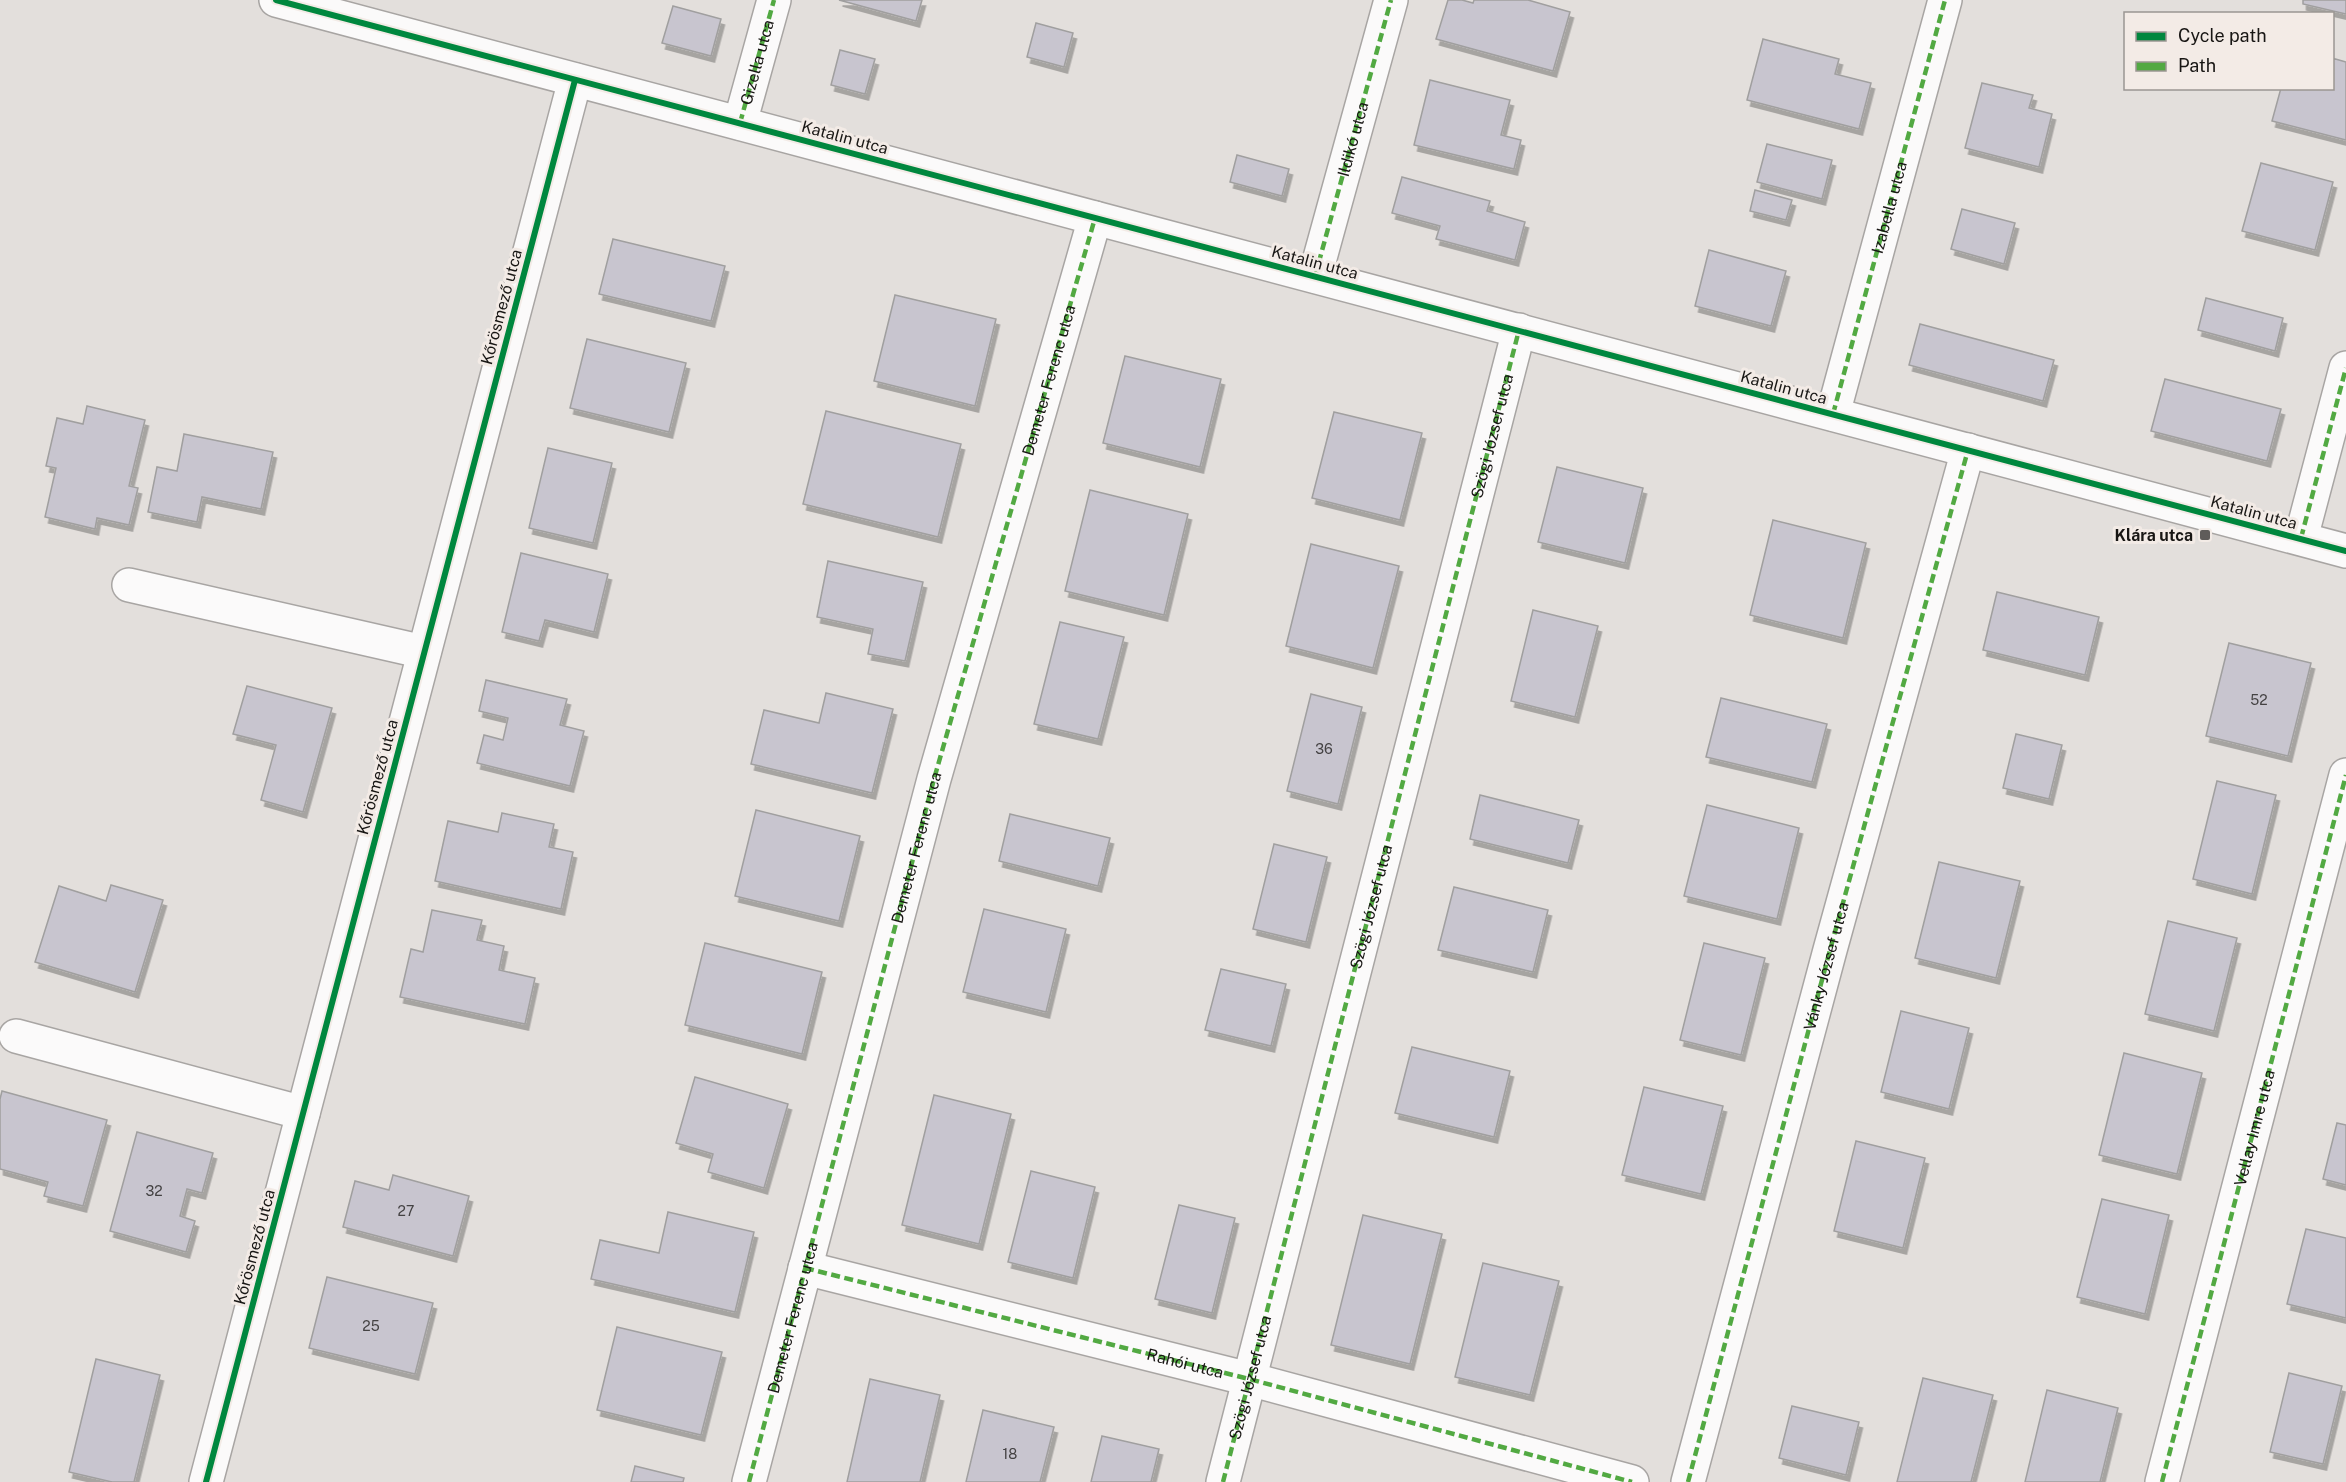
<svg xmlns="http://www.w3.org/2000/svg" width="2346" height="1482" font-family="'Public Sans',sans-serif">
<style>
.building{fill:#c8c5cf;stroke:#a09f9f;stroke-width:1.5;filter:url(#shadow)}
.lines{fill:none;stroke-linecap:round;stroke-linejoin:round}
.minor-casing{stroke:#a8a5a3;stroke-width:36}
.minor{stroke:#fbfafa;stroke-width:33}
.quiet{stroke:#52a942;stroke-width:4.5;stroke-dasharray:9 4.5;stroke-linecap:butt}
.cycleway-casing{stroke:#f3ebe6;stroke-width:10}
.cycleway{stroke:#00873e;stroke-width:6}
.poi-dot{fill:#5f5c5a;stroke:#f3ebe6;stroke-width:2}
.labels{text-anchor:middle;stroke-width:6;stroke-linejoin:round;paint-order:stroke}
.number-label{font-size:14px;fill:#444243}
.street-label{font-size:16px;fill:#181614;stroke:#f3ebe6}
.poi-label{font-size:16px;font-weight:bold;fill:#181614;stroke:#f3ebe6;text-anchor:end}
</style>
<defs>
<filter id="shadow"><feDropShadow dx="3.5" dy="6" stdDeviation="0" flood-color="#0004"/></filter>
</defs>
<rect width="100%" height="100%" fill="#e3dfdc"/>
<path class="building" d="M839,0H922L916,21Z
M1448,0H1462L1473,3L1474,0H1528L1570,12L1553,71L1436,39Z
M2303,0H2346V14L2303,4Z
M673,6L721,19L711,56L662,43Z
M1036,23L1073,33L1064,67L1027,57Z
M1763,39L1839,59L1835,74L1871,83L1859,129L1747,100Z
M840,50L875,59L865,94L831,85Z
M2332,58L2346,62V140L2272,121L2281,88H2332Z
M1430,80L1510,100L1501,135L1521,140L1514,169L1414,145Z
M1982,83L2033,95L2029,108L2052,114L2039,167L1965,148Z
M1767,144L1832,160L1822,199L1757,182Z
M1237,155L1289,169L1282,196L1230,182Z
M2261,163L2333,182L2315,250L2242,231Z
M1402,177L1490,201L1487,211L1525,222L1515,260L1436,239L1440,226L1392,213Z
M1755,190L1792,200L1786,220L1750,211Z
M1962,209L2015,223L2004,264L1951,249Z
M613,239L725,266L711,321L599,294Z
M1709,250L1786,271L1771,326L1695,306Z
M895,295L996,319L975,406L874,381Z
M2206,298L2283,318L2275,351L2198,330Z
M1920,324L2054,360L2043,401L1909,365Z
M587,339L686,363L669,432L570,408Z
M1125,356L1221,379L1200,467L1103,443Z
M2165,379L2281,409L2267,461L2151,431Z
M87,406L145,420L129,486L138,488L129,525L97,518L95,529L45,517L56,468L46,466L57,418L83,424Z
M826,411L961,444L938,537L803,504Z
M1334,412L1422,433L1400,520L1312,498Z
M184,434L273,452L261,509L202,497L197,522L148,512L157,467L177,471Z
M548,448L612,463L593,543L529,528Z
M1557,467L1643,488L1625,563L1538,542Z
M1090,490L1188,514L1164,615L1065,591Z
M1773,520L1866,543L1843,638L1750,615Z
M1311,544L1399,566L1373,668L1286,646Z
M521,553L608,574L594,632L545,620L539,641L502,632Z
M828,561L923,582L905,661L868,654L873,629L817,617Z
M1997,592L2099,617L2085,675L1983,650Z
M1533,610L1598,626L1575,717L1511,701Z
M1060,622L1124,637L1098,739L1034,724Z
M2229,643L2311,663L2288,756L2206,736Z
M486,680L567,699L560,725L584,731L570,786L477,763L484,735L503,740L508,718L479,711Z
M247,686L332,708L303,812L261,800L276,745L233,734Z
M826,693L893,709L872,793L751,764L764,710L819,723Z
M1311,694L1362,707L1338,804L1287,791Z
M1721,698L1827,724L1812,782L1706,757Z
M2016,734L2062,745L2049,799L2003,788Z
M2217,781L2276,795L2252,894L2193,879Z
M1480,795L1579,820L1568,863L1470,839Z
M1707,805L1799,828L1777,919L1684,896Z
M756,810L860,836L839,921L735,896Z
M502,813L554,824L549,847L573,852L561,909L435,881L448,821L498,832Z
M1010,814L1110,838L1098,886L999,861Z
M1274,844L1327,857L1306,942L1253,929Z
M1939,862L2020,881L1996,978L1915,958Z
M111,885L163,900L135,992L35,962L59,886L106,901Z
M1454,887L1548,910L1533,972L1438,950Z
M984,909L1066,929L1046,1012L963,992Z
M432,910L482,920L477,940L504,946L499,970L535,978L525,1024L400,997L411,949L423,952Z
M2168,921L2237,938L2214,1031L2145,1014Z
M705,943L822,972L802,1054L685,1025Z
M1704,943L1765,958L1741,1055L1680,1040Z
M1221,969L1286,984L1271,1046L1205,1030Z
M1901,1011L1969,1028L1949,1109L1881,1092Z
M1412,1047L1510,1071L1494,1137L1395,1113Z
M2124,1053L2202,1073L2177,1174L2099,1155Z
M695,1077L788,1104L764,1188L708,1172L713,1154L676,1143Z
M1644,1087L1723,1106L1701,1194L1622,1175Z
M2,1091L107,1120L83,1206L44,1196L48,1182L0,1169V1099Z
M934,1095L1011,1114L979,1244L902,1225Z
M2337,1123L2346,1125V1185L2323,1179Z
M137,1132L213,1153L202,1193L187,1189L180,1216L195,1221L186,1252L110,1231Z
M1856,1141L1925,1158L1903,1248L1834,1231Z
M1031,1171L1095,1187L1073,1278L1008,1262Z
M393,1175L469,1196L453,1256L343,1227L355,1181L389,1190Z
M2102,1199L2169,1215L2145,1314L2077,1297Z
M1179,1205L1235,1218L1212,1313L1155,1299Z
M668,1212L754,1232L735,1312L591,1279L600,1240L659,1253Z
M1363,1215L1442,1234L1410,1364L1331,1345Z
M2306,1229L2346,1238V1318L2287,1304Z
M1483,1263L1559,1281L1530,1395L1455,1377Z
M327,1277L433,1303L415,1374L309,1348Z
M617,1327L722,1352L701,1435L597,1410Z
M96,1359L160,1375L134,1482H112L69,1472Z
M2289,1373L2342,1386L2323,1464L2270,1452Z
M1923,1378L1993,1395L1971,1482H1897Z
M870,1379L940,1395L920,1482H847Z
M2047,1390L2118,1408L2100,1482H2025Z
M1792,1406L1859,1422L1846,1475L1779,1458Z
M983,1410L1054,1427L1040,1482H966Z
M1102,1436L1159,1449L1151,1482H1091Z
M635,1466L684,1478L683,1482H631Z"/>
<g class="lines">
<g class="minor-casing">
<g id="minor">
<path d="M276,0L2346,551"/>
<path id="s1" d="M740,123L774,0"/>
<path id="s2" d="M1315,276L1391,0"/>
<path d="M1833,414L1945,0"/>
<path d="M2301,538L2346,368"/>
<path d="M129,585L424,652"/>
<path d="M16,1036L303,1113"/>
<path id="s3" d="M805,1268L1249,1379L1632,1482"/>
<path d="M206,1482L575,80"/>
<path id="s4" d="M749,1482L934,779L1095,218"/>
<path id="s5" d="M1223,1482L1519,330"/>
<path id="s6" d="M1688,1482L1830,950L1968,450"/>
<path id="s7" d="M2162,1482L2346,775"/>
</g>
</g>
<use href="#minor" class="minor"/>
<g class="quiet">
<path d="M740,123L774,0"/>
<path d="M1315,276L1391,0"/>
<path id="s8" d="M1833,414L1945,0"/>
<path d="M2301,538L2346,368"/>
<path d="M805,1268L1249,1379L1632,1482"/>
<path d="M749,1482L934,779L1095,218"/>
<path d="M1223,1482L1519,330"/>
<path d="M1688,1482L1830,950L1968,450"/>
<path d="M2162,1482L2346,775"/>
</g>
<g class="cycleway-casing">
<path id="cycleway" d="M276,0L2346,551
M206,1482L575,80"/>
</g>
<use href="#cycleway" class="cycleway"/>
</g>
<rect class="poi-dot" x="2199" y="529" width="12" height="12" rx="3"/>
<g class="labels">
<g class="number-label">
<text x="2259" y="705">52</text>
<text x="1324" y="754">36</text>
<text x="154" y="1196">32</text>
<text x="406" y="1216">27</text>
<text x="371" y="1331">25</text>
<text x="1010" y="1459">18</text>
</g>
<g class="street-label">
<text dy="6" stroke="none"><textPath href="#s1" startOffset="63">Gizella utca</textPath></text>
<text transform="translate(845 137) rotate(15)" y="6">Katalin utca</text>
<text dy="6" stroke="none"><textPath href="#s2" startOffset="142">Ildikó utca</textPath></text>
<text dy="6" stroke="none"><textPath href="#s8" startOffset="214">Izabella utca</textPath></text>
<text transform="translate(1315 262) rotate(15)" y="6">Katalin utca</text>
<text transform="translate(501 307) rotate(-75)" y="6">Kőrösmező utca</text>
<text dy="6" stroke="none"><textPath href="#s4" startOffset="1142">Demeter Ferenc utca</textPath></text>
<text transform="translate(1784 387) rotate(15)" y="6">Katalin utca</text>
<text dy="6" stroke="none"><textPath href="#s5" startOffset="1080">Szögi József utca</textPath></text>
<text transform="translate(2254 512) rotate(15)" y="6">Katalin utca</text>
<text transform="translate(377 777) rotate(-75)" y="6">Kőrösmező utca</text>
<text dy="6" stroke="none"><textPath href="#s4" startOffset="656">Demeter Ferenc utca</textPath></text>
<text dy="6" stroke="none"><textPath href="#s5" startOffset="594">Szögi József utca</textPath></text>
<text dy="6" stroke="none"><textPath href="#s6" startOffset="534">Vánky József utca</textPath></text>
<text dy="6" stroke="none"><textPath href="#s7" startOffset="366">Vellay Imre utca</textPath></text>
<text transform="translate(254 1247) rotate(-75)" y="6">Kőrösmező utca</text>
<text dy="6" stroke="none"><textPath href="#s4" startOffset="170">Demeter Ferenc utca</textPath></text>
<text dy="6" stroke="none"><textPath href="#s3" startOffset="392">Rahói utca</textPath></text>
<text dy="6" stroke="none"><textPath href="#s5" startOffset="108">Szögi József utca</textPath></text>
</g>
<g class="poi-label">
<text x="2193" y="541">Klára utca</text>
</g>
</g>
<rect x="2124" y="12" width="210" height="78" fill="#f3ebe6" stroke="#9b9692" stroke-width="1.5"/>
<rect x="2136" y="32" width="30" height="9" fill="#00873e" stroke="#9b9692" stroke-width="1.5"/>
<text x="2178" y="42" font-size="18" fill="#181614">Cycle path</text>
<rect x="2136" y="62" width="30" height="9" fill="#52a942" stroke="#9b9692" stroke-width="1.5"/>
<text x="2178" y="72" font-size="18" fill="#181614">Path</text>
</svg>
